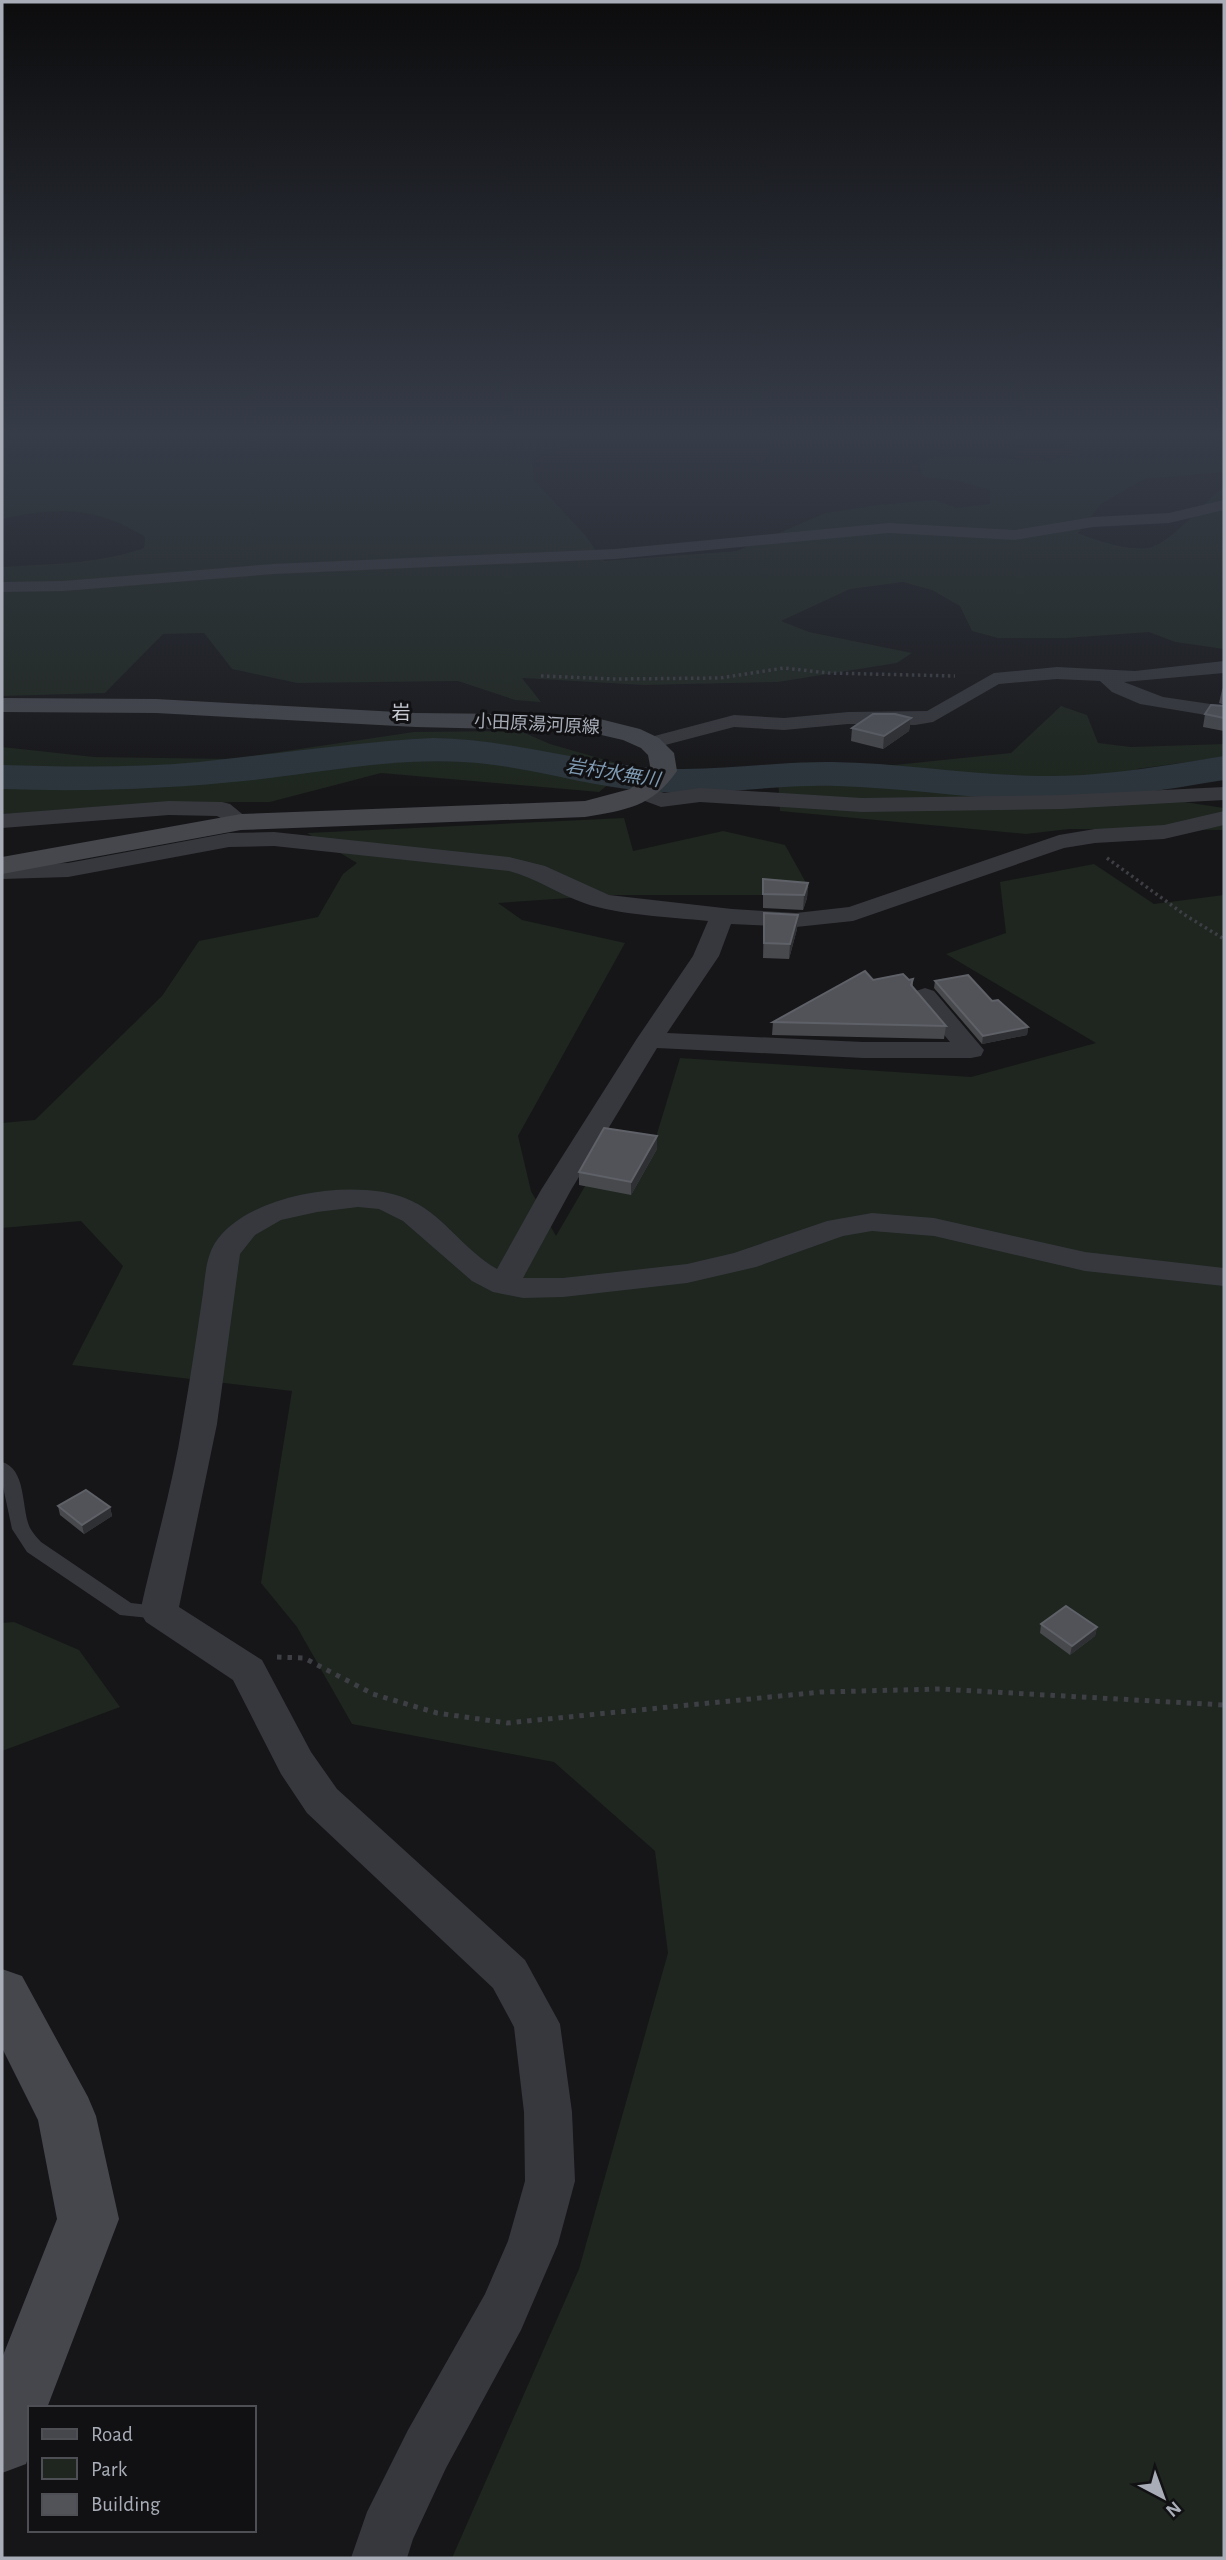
<svg xmlns="http://www.w3.org/2000/svg" width="1226" height="2560" font-family="'Alegreya Sans','Noto Sans JP',sans-serif">
<style>
.green{fill:#1e261f}
.lines{fill:none;stroke-linecap:round;stroke-linejoin:round}
.river{fill:#2c353c;fill-rule:evenodd}
.path-far1{stroke:#3d3f44;stroke-width:3.5;stroke-dasharray:2.5 3.5;stroke-linecap:butt}
.path{stroke:#3d3f44;stroke-width:5;stroke-dasharray:4.5 6;stroke-linecap:butt}
.lane{fill:#37383d;fill-rule:evenodd}
.street{fill:#37383d;fill-rule:evenodd}
.secondary{fill:#45474d;fill-rule:evenodd}
.wall{fill:#47494d}
.shaded-wall{fill:#2f3033}
.building{fill:#525359;stroke:#5f6168;stroke-width:2}
.labels{text-anchor:middle;stroke-width:6;stroke-linejoin:round;paint-order:stroke}
.far-street-label{font-size:18px;fill:#a8adb8;stroke:#111113}
.far-neighbourhood-label{font-size:19px;fill:#c9ccd4;stroke:#111113}
.far-water-label{font-size:19px;font-style:italic;fill:#7f9bb3;stroke:#111113}
</style>
<rect width="100%" height="100%" fill="#161618"/>
<path class="green" d="M2,433H596L532,460L534,480L585,535L604,561L737,551L825,513L878,505L935,500L957,508L990,504V490L958,481L923,477L918,461L942,455L1047,461L1077,452L1047,433H1224V472L1144,479L1101,504L1078,533C1098,541 1125,550 1147,548C1168,546 1206,501 1224,486V649L1175,642L1149,632L1066,638H998L972,631L960,606L932,590L903,582L850,589L781,621L809,632L912,653L897,663L778,682L644,685L522,678L541,702L515,700L458,681L297,683L232,669L204,633L163,634L105,693L2,696V567C49,564 98,564 144,548L145,537C96,506 57,507 2,519Z
M1061,706L1087,715L1098,743L1131,747L1224,744V757L1137,769L1112,791L1224,808V830L1069,829L1026,834L780,811L778,777L1011,753Z
M520,731L550,744L630,767L599,792L381,773L270,802H234L2,815V747L94,757L232,759L414,732Z
M624,818L633,851L723,831L785,845L809,888L786,895H612L498,903L522,920L625,943L518,1136L531,1191L556,1236L588,1181L656,1137L680,1058L971,1077L1096,1043L946,954L1006,933L1000,882L1094,864L1154,904L1224,895V2558H452L579,2269L668,1953L655,1851L554,1762L352,1724L297,1627L261,1583L292,1391L72,1365L123,1266L81,1221L2,1228V1123L35,1120L162,996L199,941L318,917L343,874L357,863L307,833Z
M14,1622L79,1650L120,1707L2,1751V1623Z"/>
<g class="lines">
<path class="river" d="M433,738C505,739 572,760 643,767C706,774 770,761 833,762C902,763 971,775 1040,776C1102,777 1163,766 1224,756V780C1163,790 1102,801 1040,800C972,799 905,788 837,786C773,784 710,797 646,791C584,786 525,765 463,762C393,758 324,772 254,780C170,789 86,792 2,789V765C68,767 134,768 199,762C277,754 355,742 433,738Z"/>
<path class="path-far1" d="M541,676L616,679L720,678L784,668L828,673L955,676
M1107,858L1185,915L1224,939"/>
<path class="path" d="M277,1657L304,1658L373,1694L437,1713L507,1723L821,1692L940,1689L1224,1705"/>
<path class="lane" d="M2,1462C27,1469 21,1509 30,1528C33,1533 37,1538 41,1542L131,1603L166,1607L169,1612L166,1617L159,1619L120,1615L27,1552L12,1529L2,1482Z"/>
<path class="street" d="M1224,500V510L1169,523L1093,527L1015,540L889,533L615,559L273,574L63,591L2,592V582L63,581L273,564L615,549L889,523L1015,530L1093,517L1169,513Z
M1224,661V673L1124,682L1163,697L1224,706V718L1140,704L1112,692L1100,681L1057,679L999,684L933,722L915,725L848,724L784,730L734,727L650,749L643,747L640,743L643,739L734,715L784,718L848,712L927,711L994,673L1057,667L1135,671Z
M645,786L664,793L700,788L862,798L1062,795L1224,787V800L1062,809L862,812L700,802L661,807L637,798L634,793L637,788Z
M169,801L222,802L230,804L252,822L249,827L241,829L217,816L169,815L2,828V814Z
M1224,811V825L1164,839L1095,843L1064,848L853,921L796,927L731,924L719,956L667,1033L863,1042H950L912,996L916,991L925,988L934,991L984,1050L981,1056L971,1058H863L657,1048L571,1190L523,1278H563L687,1264L734,1253L827,1221L872,1213L934,1218L1085,1252L1224,1268V1286L1085,1271L934,1236L872,1231L843,1236L756,1267L687,1283L563,1297L523,1298L493,1292L472,1281L403,1221L379,1209L358,1207L317,1212L281,1220L255,1235L240,1254L217,1424L179,1607L262,1660L311,1752L337,1789L525,1960L560,2024L572,2112L575,2181L558,2244L521,2330L446,2468L413,2539L407,2558H351L367,2512L408,2430L485,2294L508,2241L525,2181L524,2112L514,2027L493,1988L307,1813L281,1774L233,1680L146,1622L140,1612C154,1548 173,1485 183,1420C190,1380 196,1340 202,1300C205,1281 205,1259 215,1243C246,1194 354,1178 405,1198C442,1212 463,1250 497,1269L541,1190L636,1040L693,956L708,921C671,917 617,915 584,903C558,894 536,878 509,871L274,846L229,847L68,877L2,879V865L68,863L229,833L274,832L509,857L545,866L609,895L732,909L796,913L849,907L1059,835L1095,829L1164,825Z"/>
<path class="secondary" d="M2,698L156,699L416,713L584,715L640,729L659,738L674,753L677,771C652,807 626,810 585,817L241,830L2,874V857L241,814L585,801L630,789L651,771L648,755L641,748L623,740L584,731L416,727L156,713L2,712Z
M2,1969L22,1976L88,2097L96,2116L119,2219L47,2408H30V2453L26,2464L2,2473V2358L57,2219L38,2120L2,2048Z"/>
</g>
<path class="wall" d="M1224,685V705L1219,703L1222,690Z
M1224,706V731L1203,727L1205,714Z
M911,718L909,731L883,749L851,741L852,728Z
M763,879L808,883L807,898L803,910L763,908Z
M764,913L798,915L797,929L789,959L763,958Z
M913,979V987L946,1026L944,1039L772,1035L773,1022L873,980Z
M935,981L992,1001L1028,1027L1027,1035L982,1044L934,988Z
M657,1149L631,1195L579,1185V1172Z
M58,1506L110,1507L112,1516L84,1534L60,1515Z
M1041,1624L1097,1627L1095,1636L1070,1655L1040,1633Z"/>
<path class="shaded-wall" d="M911,718L909,731L883,749L884,736Z
M808,883L807,898L803,910L804,895Z
M798,915L797,929L789,959L790,944Z
M1028,1027L1027,1035L982,1044L983,1036Z
M657,1136V1149L631,1195V1182Z
M110,1507L112,1516L84,1534L82,1525Z
M1097,1627L1095,1636L1070,1655L1072,1646Z"/>
<path class="building" d="M1211,705L1224,706V718L1205,714Z
M873,714H895L911,718L884,736L852,728Z
M763,879L808,883L804,895L763,894Z
M764,913L798,915L790,944L764,943Z
M865,971L873,980L903,974L909,980L913,979L911,985L946,1026L773,1022Z
M968,975L992,1001L998,1000L1028,1027L983,1036L935,981Z
M604,1128L657,1136L631,1182L579,1172Z
M86,1490L110,1507L82,1525L58,1506Z
M1066,1606L1097,1627L1072,1646L1041,1624Z"/>
<linearGradient id="sky" x2="0" y2="1"><stop stop-color="#0c0c0d"/><stop offset="0.55" stop-color="#363c48"/><stop offset="1" stop-color="#363c48" stop-opacity="0"/></linearGradient>
<rect width="1226" height="791" fill="url(#sky)"/>
<g class="labels">
<g class="far-street-label">
<text transform="translate(537 724) rotate(3)" y="6">小田原湯河原線</text>
</g>
<g class="far-neighbourhood-label">
<text x="401" y="719">岩</text>
</g>
<g class="far-water-label">
<text transform="translate(613 772) rotate(9)" y="7">岩村水無川</text>
</g>
</g>
<rect width="1226" height="2560" fill="none" stroke="#a8adb8" stroke-width="7"/>
<rect x="28" y="2406" width="228" height="126" fill="#111113" stroke="#4d4f55" stroke-width="2"/>
<rect x="42" y="2429" width="35" height="10" fill="#45474d" stroke="#4d4f55" stroke-width="2"/>
<text x="91" y="2441" font-size="21" fill="#a8adb8">Road</text>
<rect x="42" y="2458" width="35" height="21" fill="#1e261f" stroke="#4d4f55" stroke-width="2"/>
<text x="91" y="2476" font-size="21" fill="#a8adb8">Park</text>
<rect x="42" y="2494" width="35" height="21" fill="#525359" stroke="#4d4f55" stroke-width="2"/>
<text x="91" y="2511" font-size="21" fill="#a8adb8">Building</text>
<g transform="translate(1163 2497) rotate(139)" stroke="#111113" stroke-width="5" paint-order="stroke">
<path d="M0-5L12 26L0 18L-12 26Z" fill="#a8adb8"/>
<text y="-10" font-size="19" font-weight="bold" text-anchor="middle" fill="#a8adb8">N</text>
</g>
</svg>
